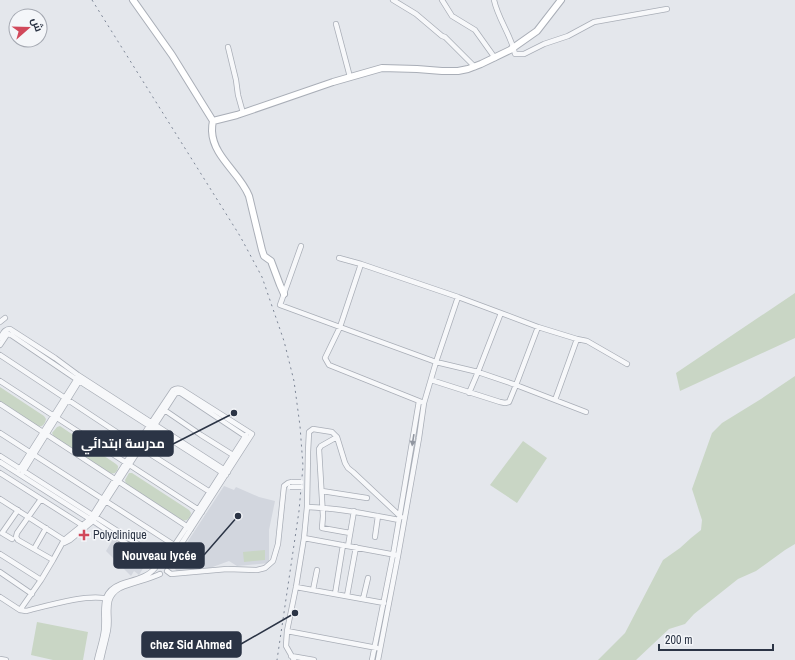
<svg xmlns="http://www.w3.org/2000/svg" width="795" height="660" font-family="'Archivo Narrow',Cairo,sans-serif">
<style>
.built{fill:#d2d6de}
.green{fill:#c9d6c5}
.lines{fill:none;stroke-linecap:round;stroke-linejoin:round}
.street-casing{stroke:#a9aeb7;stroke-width:6}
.secondary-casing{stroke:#a9aeb7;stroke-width:8}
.street{stroke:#f7f8fa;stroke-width:4.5}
.secondary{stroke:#fff;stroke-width:6}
.rail{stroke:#7d8696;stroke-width:1;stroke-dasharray:2 4;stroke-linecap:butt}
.street-bridge-casing{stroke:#a9aeb7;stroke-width:6;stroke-linecap:butt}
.street-bridge{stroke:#f7f8fa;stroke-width:4.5}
.oneway{fill:#9196a0}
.poi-dot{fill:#d1495b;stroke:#f4f6f9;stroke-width:1.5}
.labels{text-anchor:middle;stroke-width:3;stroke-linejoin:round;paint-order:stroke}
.poi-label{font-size:12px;fill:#2b3445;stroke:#f4f6f9;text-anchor:start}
.leader{fill:none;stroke:#2b3445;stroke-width:1.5}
.callout-dot{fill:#2b3445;stroke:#f4f6f9;stroke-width:1.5}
.callout{fill:#2b3445;stroke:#2b3445;stroke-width:1.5}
.callout-label{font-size:13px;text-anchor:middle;font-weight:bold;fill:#fff}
</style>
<rect width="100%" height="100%" fill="#e4e7ec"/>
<path class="built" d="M224,486L234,490L236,487L259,497L275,501L269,530V563L237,566L229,561L210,568L177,572L174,567L175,561Z
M113,539L146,560L144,564L145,565L139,575L134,571L131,576L106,551Z"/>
<path class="green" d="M795,293V338L680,391L676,373Z
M795,376V544L785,550L756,571L738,579L694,614L685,624L669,629L636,660H598L625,633L663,560L680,548L691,538L701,530L702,520L692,489L712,433L722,423L761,399Z
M0,387L44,416L46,419C45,424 42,428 37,426L0,402Z
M60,426L116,464L118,466C118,471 115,475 110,473L54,437L52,433L57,427Z
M523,441L547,458L517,503L490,485Z
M129,473H132L189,510L191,513C190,518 187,522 182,520L126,484L125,480Z
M265,550V560L244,562L243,552Z
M37,622L88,632L83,660H53L31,655Z"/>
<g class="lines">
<g class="street-casing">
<path id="street" d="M393,0L416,14L442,36L445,37L475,67
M442,0L452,16L475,30L495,58
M494,0C498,19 511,35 515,54H524L544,44L568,36L594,22L667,9
M336,24L350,77
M228,47L236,80L238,95L243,113
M301,246L280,305L340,327L361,264L458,297
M339,258L361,264
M458,297L501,313L478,372L436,362Z
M501,313L538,327L577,339L555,400
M0,322L5,318
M0,338C3,334 4,329 10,329L55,358L78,375L228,472
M577,339L587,341L627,364
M0,345L6,336L8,334L11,335L76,379L226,475
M0,355L136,445L210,492
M431,380L500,402L505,403L509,402L516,385L538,327
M0,381L202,512
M469,393L478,372L516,385L586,412
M0,404L191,529
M163,409L201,435L233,455
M0,433L174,545
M337,437L321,446L319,449L323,516L322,528L350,533
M0,456L152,553L160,561
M0,462L93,521L151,560L155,565
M19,470L78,377
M23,472L80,380
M0,473L82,525
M322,491L367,498
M0,499L64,540
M41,499L17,533L16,537L18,540L53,560L64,540L90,519L149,426L173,390C176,388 178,388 181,389L252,434L167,566
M307,507L308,452L309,432L313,429L332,432L337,437L345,463L348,468L353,472L401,517
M375,537L378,516
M304,538L307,507C338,508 369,514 399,520
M12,539L2,533L18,510
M64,543L70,540L93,521L175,394L179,392L245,436
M348,546L354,511
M34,549L46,528
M0,554L41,580
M164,561L198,510L246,435
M167,571L171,574L227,569L257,570L265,568L273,561L278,544L284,486L288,483L292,482
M0,572L32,594
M296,587L384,603
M313,590L317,570
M335,594L343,545
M347,596L356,547
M0,597L20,610L26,611C46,606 89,593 108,599
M363,599L368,578
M20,610L41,580L53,560
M287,631L377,648
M291,656L314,660
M0,659L6,660
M97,660C99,650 103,640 104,630C106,611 98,593 121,584C132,580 147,578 155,568
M101,660C103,650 106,640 108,630C111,615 102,598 120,588C132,582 148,580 160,574
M294,660L286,646L287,631L296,587L304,538L396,555
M372,660L393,555L419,401
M378,660L398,556L419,438L424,403L436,362L340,327L325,358L329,365L424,403"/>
</g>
<g class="secondary-casing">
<path id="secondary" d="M133,0L172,55L213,121L237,115L333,82L382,68L417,69L442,71H458L468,69L481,64L510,50L537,31L561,0
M213,121C212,125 212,128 212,131C213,157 240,173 249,196L262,250L264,256L271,261L280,285L284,294"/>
</g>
<use href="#street" class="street"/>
<use href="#secondary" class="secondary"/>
<path class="rail" d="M92,0L240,236L262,277L284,341L294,381L300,426L303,466L299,511L277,660"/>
<g class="street-bridge-casing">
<path id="street-bridge" d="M292,482H301
M290,487H301"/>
</g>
<use href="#street-bridge" class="street-bridge"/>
</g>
<defs><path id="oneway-solid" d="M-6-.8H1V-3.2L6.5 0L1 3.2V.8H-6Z"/></defs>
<use class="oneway" href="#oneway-solid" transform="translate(413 440) rotate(99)"/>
<path class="poi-dot" d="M82 529h4v4h4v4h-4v4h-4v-4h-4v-4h4z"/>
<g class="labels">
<g class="poi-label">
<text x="93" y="539">Polyclinique</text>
</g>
</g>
<path class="leader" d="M234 413L173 444M238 516L204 555M295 613L241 644"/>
<g class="callout-dot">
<circle cx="234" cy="413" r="4"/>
<circle cx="238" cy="516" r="4"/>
<circle cx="295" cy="613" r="4"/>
</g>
<g class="callout">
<rect x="73" y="431" width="100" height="25" rx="4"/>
<rect x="114" y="543" width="90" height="25" rx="4"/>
<rect x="142" y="632" width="99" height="25" rx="4"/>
</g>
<g class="callout-label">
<text x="123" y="448">مدرسة ابتدائي</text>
<text x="159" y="560">Nouveau lycée</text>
<text x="191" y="649">chez Sid Ahmed</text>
</g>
<g transform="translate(28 28) rotate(70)"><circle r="19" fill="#f4f6f9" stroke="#a4a8b1"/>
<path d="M0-3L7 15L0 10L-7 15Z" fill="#d1495b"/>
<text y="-6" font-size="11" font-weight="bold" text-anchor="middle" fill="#2b3445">ش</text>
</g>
<path d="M659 644v6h114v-6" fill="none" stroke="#2b3445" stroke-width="2"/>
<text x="665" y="644" font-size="12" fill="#2b3445" stroke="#f4f6f9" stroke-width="3" paint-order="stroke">200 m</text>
</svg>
